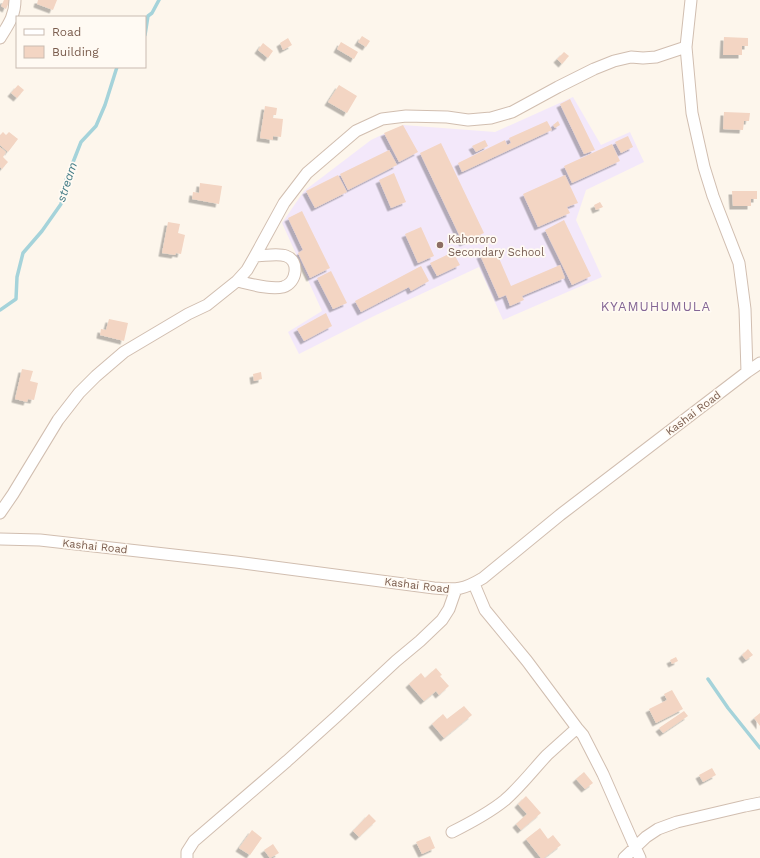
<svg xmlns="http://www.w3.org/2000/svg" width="760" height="858" font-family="'Work Sans',sans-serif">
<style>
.education{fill:#f3e8fa}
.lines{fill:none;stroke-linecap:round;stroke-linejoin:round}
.stream{stroke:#a5d3da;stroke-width:3.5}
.building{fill:#f3d5c3;filter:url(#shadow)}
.minor-casing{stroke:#d1beb0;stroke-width:13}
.minor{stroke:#fff;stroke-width:11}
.education-dot{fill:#8d6e63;stroke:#fffaf3;stroke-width:1.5}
.labels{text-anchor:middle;stroke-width:3.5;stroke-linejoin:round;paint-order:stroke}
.education-label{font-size:11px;fill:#785e54;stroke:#fffaf3;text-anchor:start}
.street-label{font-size:11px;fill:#7a5c4d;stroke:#fffaf3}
.water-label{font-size:12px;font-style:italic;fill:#437c86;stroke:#fffaf3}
.quarter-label{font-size:13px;letter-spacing:1px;fill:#846695;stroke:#fffaf3}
</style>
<defs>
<filter id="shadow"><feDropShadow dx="-3.5" dy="3.5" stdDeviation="0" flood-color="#0004"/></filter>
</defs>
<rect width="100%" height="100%" fill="#fdf6ec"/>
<path class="education" d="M573,97L601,145L630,132L644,162L586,190L576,220L602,277L503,320L479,267L374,316L299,354L288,332L322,311L282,223L304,191L371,140L403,125L495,132Z"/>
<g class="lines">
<path class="stream" d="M145,35L148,16L152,13L159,0
M0,310L16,299L17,277L23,253L42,231L61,204L66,180L81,142L96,126L105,105L117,67
M708,679L728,708L760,748"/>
</g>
<path class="building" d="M4,0H10L6,9L1,6Z
M38,0H57L53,10L37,4Z
M362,36L370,41L366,47L358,42Z
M724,37L748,38V46H742V55H723Z
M288,38L292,45L283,50L280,43Z
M341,42L358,52L354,59L337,49Z
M263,43L273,51L268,58L258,50Z
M564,52L569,56L562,64L557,59Z
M18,85L24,90L17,98L11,93Z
M339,85L357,96L347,113L328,102Z
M570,99L595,150L584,154L560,104Z
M265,106L277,108L276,115H273V118L283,119L281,137L273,136V140L260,138Z
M724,112L750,113L749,121H744L743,130L723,129Z
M547,121L552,130L462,172L458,163L505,140L507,145L511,143L509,138Z
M558,121L560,125L555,128L553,125Z
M403,125L418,152L399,162L384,133Z
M3,132L6,135L9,132L18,139L8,152L0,145V135Z
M628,136L633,147L621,153L615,142Z
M485,140L488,146L476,152L472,146Z
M441,143L484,233L463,243L420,153Z
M612,144L620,161L572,183L564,166Z
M0,147L6,152L3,157L8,162L2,169L0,167Z
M389,150L397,165L348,190L340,174Z
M394,173L406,202L391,208L379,180Z
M338,175L347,192L315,208L306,191Z
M565,175L578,203L567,207L570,213L538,227L523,194Z
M200,183L222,186L219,204L192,199L193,192L199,193Z
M732,191H757V199H751V206H733Z
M600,202L603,207L596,210L594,205Z
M302,211L330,268L310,278L298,253L303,250L288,218Z
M564,220L591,276L572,285L545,230Z
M168,222L180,224L178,233L185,235L181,254L176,253L175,255L162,253Z
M421,227L434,256L418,263L405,234Z
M495,249L511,286L560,265L565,278L522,296L524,300L510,306L506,295L499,298L480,255Z
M453,252L460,265L437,276L430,263Z
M421,266L429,281L411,291L409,287L361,312L355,301Z
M331,271L347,303L333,309L317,278Z
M326,313L332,326L304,341L297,329Z
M109,319L128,323L124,341L100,335L101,329L106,330Z
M22,369L33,371L30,381L38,383L34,400L28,399L27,402L15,399Z
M261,372L262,379L254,381L253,374Z
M748,649L753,655L746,660L742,655Z
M676,657L678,661L672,664L670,660Z
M436,668L442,675L440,676L449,686L439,695L436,691L424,701L409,684L421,673L425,678Z
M672,690L683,709L656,723L649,709L667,700L664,694Z
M464,706L472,715L444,738L432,724L443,714L447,719Z
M684,711L688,716L663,733L659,728Z
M760,713V726L754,718Z
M712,768L716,775L703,782L699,775Z
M584,772L593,783L585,789L576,779Z
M526,796L541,813L521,830L516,824L527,814L518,804Z
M369,814L376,821L359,837L353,831Z
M540,828L548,839L553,835L561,845L544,858H541L526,839Z
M252,830L262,838L250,855L239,848Z
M430,836L435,848L422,854L416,842Z
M273,844L279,853L270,858L264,850Z"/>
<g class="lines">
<g class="minor-casing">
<path id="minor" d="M691,0L686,47L692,113L704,167L713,196L739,263L745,309L747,372
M0,38C8,25 15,16 15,0
M237,281C250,284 270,290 283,287C297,283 300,261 286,256C278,253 264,256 255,256
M0,513L13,494L58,420L79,393L96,376L124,352L188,314L207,305L237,281L247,270L255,256L284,203L307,173L356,131L382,119L406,116L447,117L468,120L491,118L512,112L558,87L594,69L614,61L631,57L643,58L656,57L686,47
M0,539L40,540L236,562L434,588C457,590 463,590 483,578L560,515L747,372L760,363
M474,584L485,610L527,661L577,728L583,735L603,774L635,847L640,858
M452,832C470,823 489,813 505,800C521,786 533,770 547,755C557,746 567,737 577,728
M187,858V852L194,841L287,761L337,716L396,661L420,641L442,620L449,609L456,589
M624,858L646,837L658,829L677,822L745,806L760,803"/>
</g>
<use href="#minor" class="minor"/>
</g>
<circle class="education-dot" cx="440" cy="245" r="4"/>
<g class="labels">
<g class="education-label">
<text x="448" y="243">Kahororo<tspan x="448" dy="13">Secondary School</tspan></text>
</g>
<g class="street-label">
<text transform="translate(693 413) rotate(-37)" y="4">Kashai Road</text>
<text transform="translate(95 546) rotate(6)" y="4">Kashai Road</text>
<text transform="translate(417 585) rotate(7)" y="4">Kashai Road</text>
</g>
<g class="water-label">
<text transform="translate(67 182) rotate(-72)" y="4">stream</text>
</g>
<g class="quarter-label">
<text x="656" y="311">KYAMUHUMULA</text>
</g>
</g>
<rect x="16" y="16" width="130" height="52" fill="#fffaf3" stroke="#cabbb1"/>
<rect x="24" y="29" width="20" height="6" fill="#ffffff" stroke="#cabbb1"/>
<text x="52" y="36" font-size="12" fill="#7a5c4d">Road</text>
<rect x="24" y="46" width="20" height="12" fill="#f3d5c3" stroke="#cabbb1"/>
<text x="52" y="56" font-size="12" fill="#7a5c4d">Building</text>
</svg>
